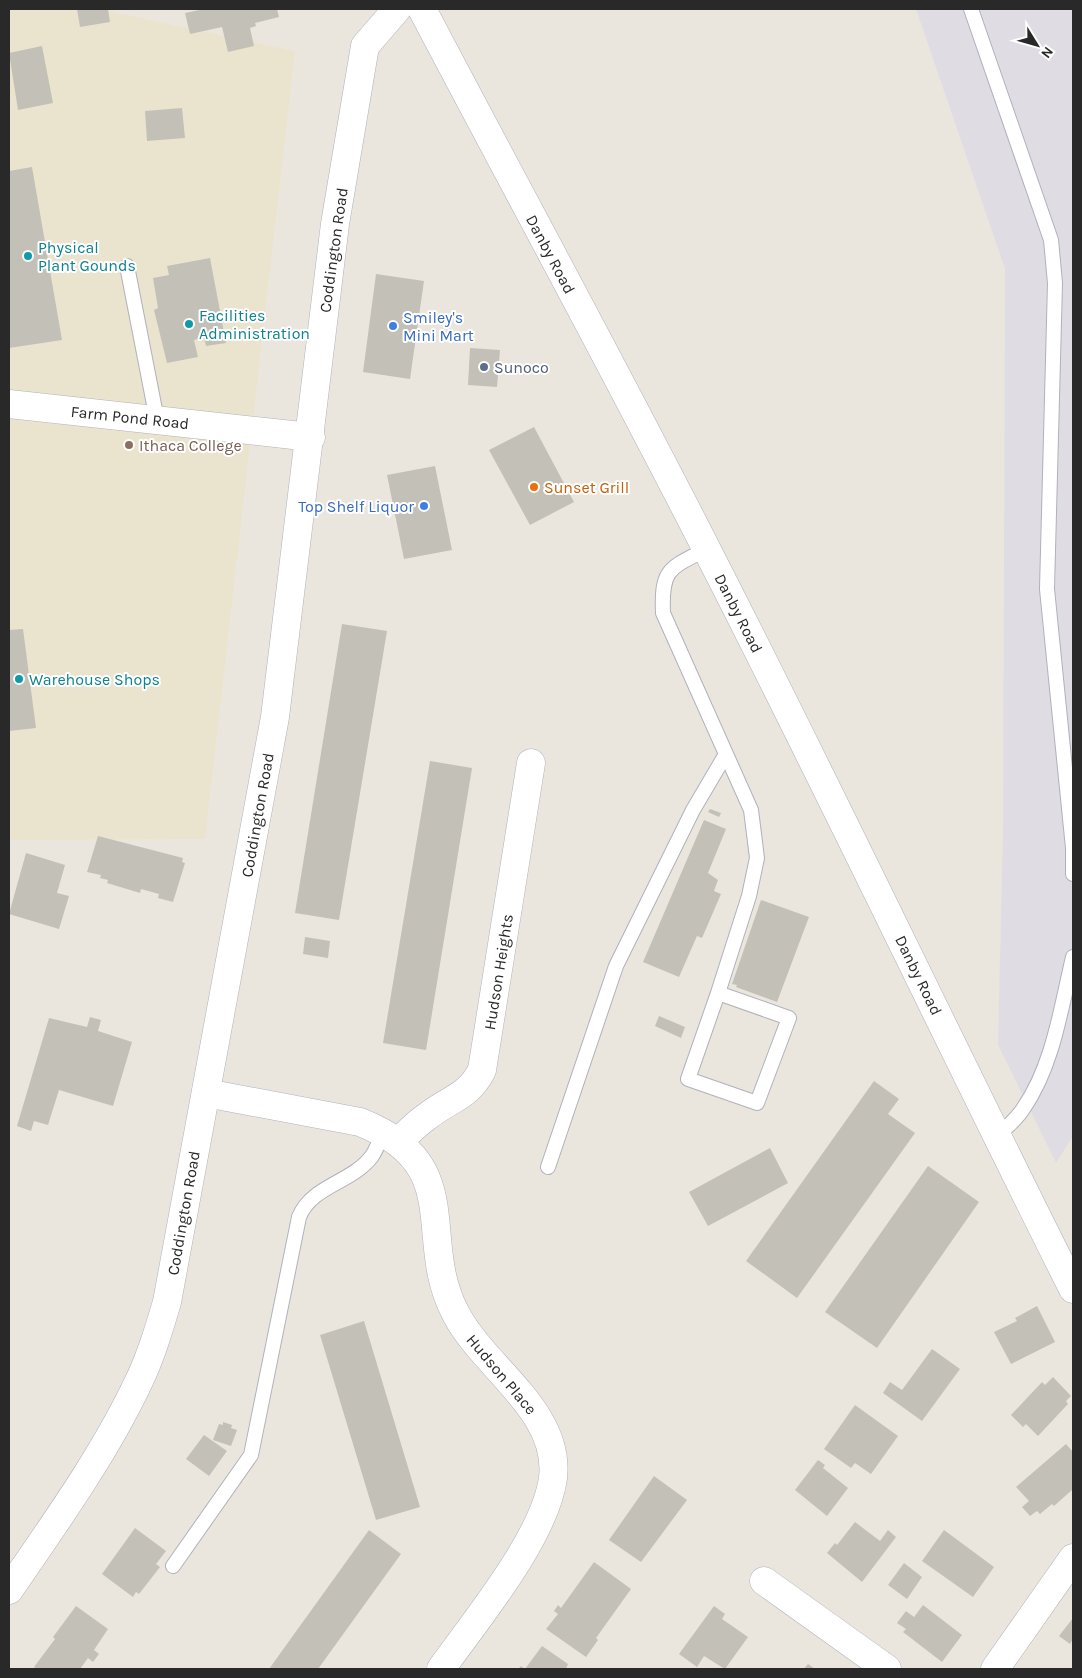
<svg xmlns="http://www.w3.org/2000/svg" width="1082" height="1678" font-family="Karla,sans-serif">
<style>
.industrial{fill:#dfdde3}
.education{fill:#eae4ce}
.building{fill:#c3c0b8}
.lines{fill:none;stroke-linecap:round;stroke-linejoin:round}
.lane-casing{stroke:#b0b1bc;stroke-width:16}
.street-casing{stroke:#b0b1bc;stroke-width:29}
.secondary-casing{stroke:#b0b1bc;stroke-width:29}
.lane{stroke:#fff;stroke-width:14}
.street{stroke:#fff;stroke-width:28}
.secondary{stroke:#fff;stroke-width:28}
.culture-dot{fill:#0f9aa8;stroke:#fff;stroke-width:2}
.shop-dot{fill:#3f7fe0;stroke:#fff;stroke-width:2}
.service-dot{fill:#5c6f8a;stroke:#fff;stroke-width:2}
.education-dot{fill:#8d6e63;stroke:#fff;stroke-width:2}
.food-dot{fill:#e8710a;stroke:#fff;stroke-width:2}
.labels{text-anchor:middle;stroke-width:4;stroke-linejoin:round;paint-order:stroke}
.culture-label{font-size:16px;fill:#0d838f;stroke:#fff;text-anchor:start}
.street-label{font-size:16px;fill:#292929;stroke:#fff}
.shop-label{font-size:16px;fill:#366cbe;stroke:#fff;text-anchor:start}
.service-label{font-size:16px;fill:#4e5e75;stroke:#fff;text-anchor:start}
.education-label{font-size:16px;fill:#785e54;stroke:#fff;text-anchor:start}
.food-label{font-size:16px;fill:#c56008;stroke:#fff;text-anchor:start}
</style>
<rect width="100%" height="100%" fill="#eae6dd"/>
<path class="industrial" d="M916,9H1073V1136L1056,1163L998,1045L1003,830L1005,269Z"/>
<path class="education" d="M9,9H99L295,51L205,839L9,840Z"/>
<path class="building" d="M77,9H108L110,22L80,27Z
M204,9H277L279,17L255,23L256,26L250,28L254,46L228,52L222,27L190,34L185,13Z
M42,46L53,103L18,110L9,53Z
M182,108L185,138L147,141L145,111Z
M32,167L62,340L9,348V171Z
M210,258L226,343L206,346L204,338L194,340L198,357L167,363L154,310L158,308L153,278L169,275L167,266Z
M376,274L424,281L410,379L363,372Z
M470,348L500,350L497,387L468,385Z
M534,427L574,502L530,525L489,450Z
M435,466L452,550L404,559L387,475Z
M342,624L387,631L339,920L295,913Z
M23,629L36,728L9,731V630Z
M430,761L472,768L426,1050L383,1043Z
M710,809L721,813L719,817L708,812Z
M704,820L726,829L708,873L718,880L714,891L721,894L702,938L697,936L679,977L643,962Z
M98,836L183,858L182,862L185,863L173,902L158,898L159,894L141,889L140,893L107,883L108,880L100,878L101,875L87,872Z
M26,853L65,865L57,893L69,896L59,929L9,914Z
M761,900L809,917L777,1002L736,987L737,985L732,984Z
M305,937L330,941L328,958L303,954Z
M659,1016L685,1027L681,1038L655,1026Z
M90,1017L101,1020L98,1031L132,1042L113,1106L59,1090L48,1125L34,1121L31,1131L17,1126L49,1018L87,1027Z
M874,1081L899,1099L888,1114L915,1133L797,1298L746,1261Z
M770,1148L788,1183L708,1226L689,1192Z
M928,1166L979,1202L877,1348L825,1312Z
M1037,1306L1055,1342L1011,1364L994,1332L1017,1321L1015,1318Z
M364,1321L420,1507L376,1520L320,1335Z
M932,1349L960,1369L922,1421L883,1393L890,1382L902,1390Z
M1053,1377L1071,1396L1066,1401L1068,1404L1038,1436L1026,1424L1023,1427L1011,1415L1042,1382L1045,1385Z
M855,1405L898,1436L871,1474L855,1463L851,1468L824,1449Z
M223,1422L232,1425L231,1428L237,1430L231,1446L213,1440L219,1424L223,1425Z
M204,1435L227,1451L209,1476L186,1459Z
M1066,1444L1073,1452L1072,1490L1054,1506L1052,1504L1040,1514L1037,1511L1030,1516L1022,1507L1029,1501L1016,1487Z
M818,1460L825,1465L823,1468L848,1488L827,1516L795,1490Z
M654,1476L687,1500L641,1562L609,1540Z
M855,1522L880,1541L888,1530L896,1537L862,1582L827,1553L835,1543L837,1545Z
M135,1528L166,1551L156,1564L160,1567L139,1594L136,1592L133,1597L102,1574Z
M369,1530L401,1554L318,1669H269Z
M944,1530L994,1567L973,1597L922,1561Z
M594,1562L631,1589L596,1638L598,1640L586,1657L546,1629L558,1614L554,1611L558,1605L561,1608Z
M904,1563L922,1577L907,1599L888,1585Z
M923,1605L962,1635L942,1662L903,1632L906,1629L897,1623L906,1611L914,1617Z
M76,1606L108,1629L94,1650L99,1654L93,1662L88,1658L80,1669H37L34,1667L55,1639L53,1637Z
M714,1606L725,1614L722,1619L748,1637L725,1669L704,1656L697,1667L679,1654Z
M1073,1618V1639L1070,1644L1059,1636Z
M542,1646L568,1664L566,1669H518L521,1666L525,1669Z
M808,1664L815,1669H804Z"/>
<g class="lines">
<g class="lane-casing">
<path id="lane" d="M971,9L1051,240L1055,283L1047,589L1073,848V874
M127,266L157,420
M707,549C670,568 661,568 663,613L751,810L757,858L749,896L718,993L688,1079L757,1103L789,1018L718,993
M997,1137C1005,1128 1016,1120 1023,1109C1053,1066 1061,1008 1073,957
M548,1167L616,966L693,810L726,754
M173,1566L251,1455L299,1217C312,1185 352,1183 372,1156C377,1149 380,1139 383,1131"/>
</g>
<g class="street-casing">
<path id="street" d="M9,404L311,437
M206,1093L360,1122C469,1165 415,1238 456,1314C484,1368 561,1411 553,1478C545,1537 476,1620 441,1669
M398,1142C407,1134 415,1125 425,1118C448,1099 468,1098 482,1070L531,763
M764,1581L887,1669
M995,1669L1073,1558"/>
</g>
<g class="secondary-casing">
<path id="secondary" d="M422,9C517,190 615,369 708,552C833,796 950,1044 1073,1289
M9,1590C55,1523 104,1455 139,1381C151,1356 159,1329 167,1302L275,717L335,224L365,46L397,9"/>
</g>
<use href="#lane" class="lane"/>
<use href="#street" class="street"/>
<use href="#secondary" class="secondary"/>
</g>
<g class="culture-dot">
<circle cx="28" cy="256" r="5"/>
<circle cx="189" cy="324" r="5"/>
<circle cx="19" cy="679" r="5"/>
</g>
<g class="shop-dot">
<circle cx="393" cy="326" r="5"/>
<circle cx="424" cy="506" r="5"/>
</g>
<circle class="service-dot" cx="484" cy="367" r="5"/>
<circle class="education-dot" cx="129" cy="445" r="5"/>
<circle class="food-dot" cx="534" cy="487" r="5"/>
<g class="labels">
<g class="culture-label">
<text x="38" y="253">Physical<tspan x="38" dy="18">Plant Gounds</tspan></text>
<text x="199" y="321">Facilities<tspan x="199" dy="18">Administration</tspan></text>
<text x="29" y="685">Warehouse Shops</text>
</g>
<g class="street-label">
<text transform="translate(333 250) rotate(-82)" y="6">Coddington Road</text>
<text transform="translate(551 254) rotate(62)" y="6">Danby Road</text>
<text transform="translate(130 417) rotate(6)" y="6">Farm Pond Road</text>
<text transform="translate(739 613) rotate(63)" y="6">Danby Road</text>
<text transform="translate(257 815) rotate(-80)" y="6">Coddington Road</text>
<text transform="translate(498 972) rotate(-81)" y="6">Hudson Heights</text>
<text transform="translate(919 975) rotate(64)" y="6">Danby Road</text>
<text transform="translate(183 1213) rotate(-80)" y="6">Coddington Road</text>
<text transform="translate(502 1374) rotate(50)" y="6">Hudson Place</text>
</g>
<g class="shop-label">
<text x="403" y="323">Smiley's<tspan x="403" dy="18">Mini Mart</tspan></text>
<text x="414" y="512" text-anchor="end">Top Shelf Liquor</text>
</g>
<g class="service-label">
<text x="494" y="373">Sunoco</text>
</g>
<g class="education-label">
<text x="139" y="451">Ithaca College</text>
</g>
<g class="food-label">
<text x="544" y="493">Sunset Grill</text>
</g>
</g>
<rect width="1082" height="1678" fill="none" stroke="#292929" stroke-width="20"/>
<g transform="translate(1037 45) rotate(127)" stroke="#ffffff" stroke-width="4" paint-order="stroke">
<path d="M0-4L9 19L0 12L-9 19Z" fill="#292929"/>
<text y="-8" font-size="14" font-weight="bold" text-anchor="middle" fill="#292929">N</text>
</g>
</svg>
